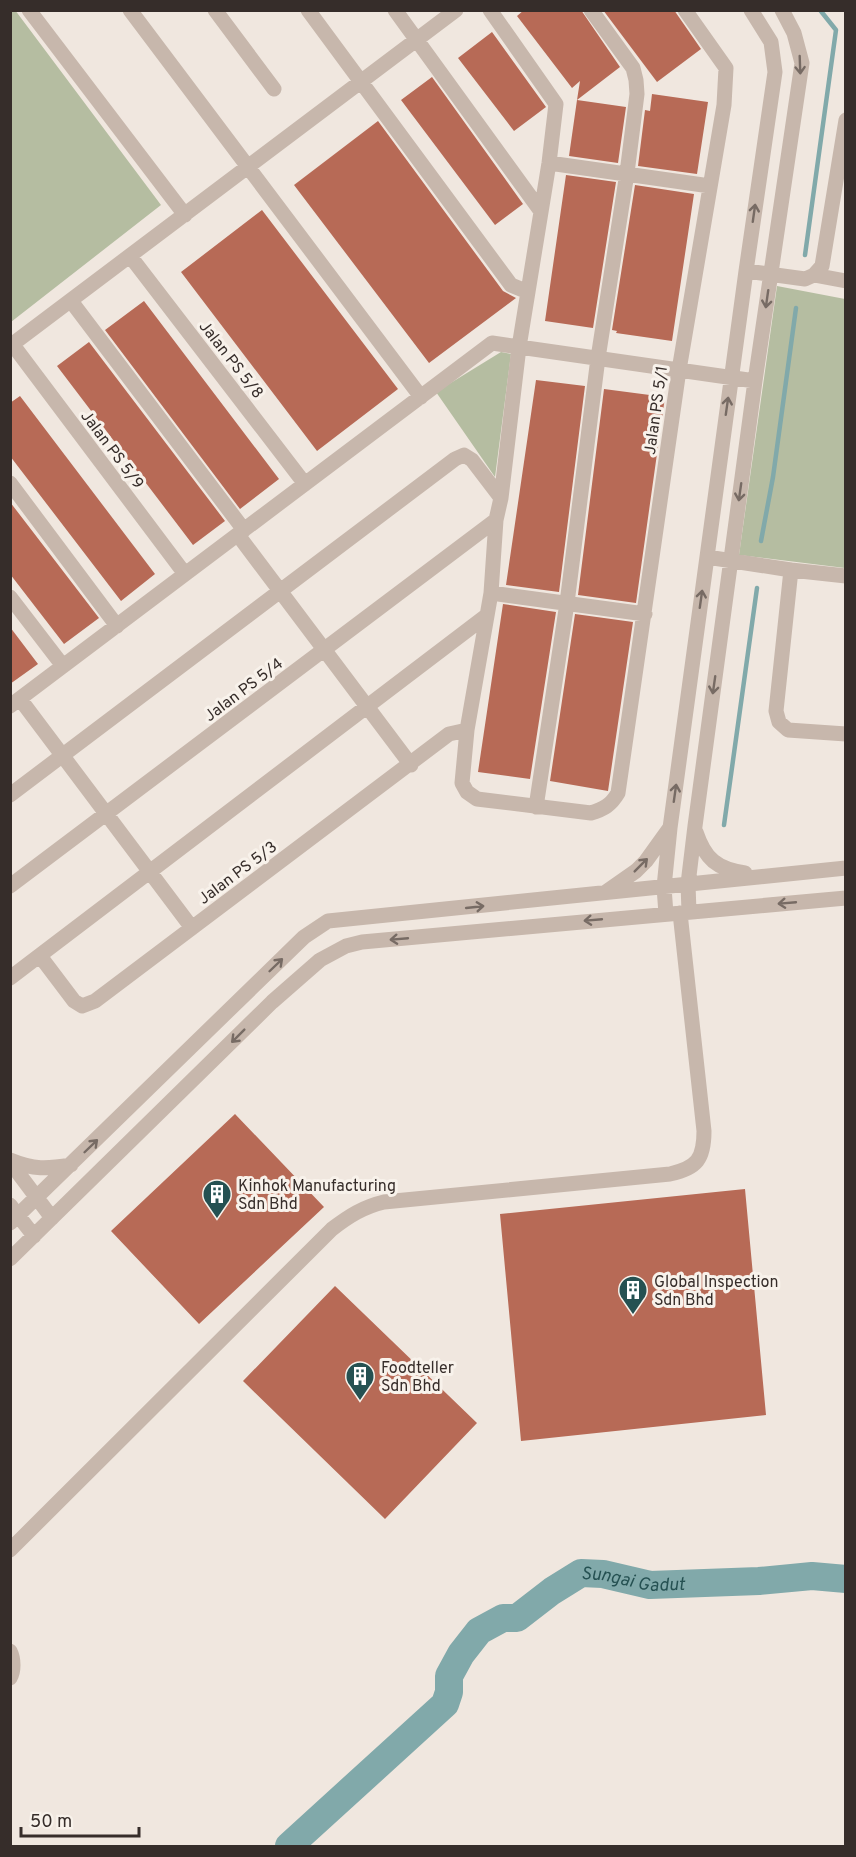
<svg xmlns="http://www.w3.org/2000/svg" width="856" height="1857" font-family="Overpass,sans-serif">
<style>
.green{fill:#b5bda1}
.lines{fill:none;stroke-linecap:round;stroke-linejoin:round}
.stream{stroke:#81a9aa;stroke-width:4.5}
.river{stroke:#81a9aa;stroke-width:28}
.building{fill:#b76a56}
.minor{stroke:#c7b7ac;stroke-width:15}
.oneway{stroke:#776b64}
.labels{text-anchor:middle;stroke-width:6;stroke-linejoin:round;paint-order:stroke}
.street-label{font-size:16px;fill:#362d2a;stroke:#f8f2eb}
.poi-label{font-size:16px;fill:#362d2a;stroke:#f8f2eb;text-anchor:start}
.water-label{font-size:18px;font-style:italic;fill:#255152;stroke:#f8f2eb}
</style>
<rect width="100%" height="100%" fill="#f0e7df"/>
<path class="green" d="M15,10L161,205L11,322L10,11Z
M777,286L845,299V568L739,555Z
M501,352L511,354L495,477L436,392Z"/>
<g class="lines">
<path class="stream" d="M805,255L836,30L820,10
M761,541L773,477L796,308
M724,825L757,588"/>
<path class="river" id="s1" d="M289,1846L445,1704L449,1692V1676L461,1654L479,1631L503,1618H517L552,1591L581,1573L603,1574L650,1585L759,1581L812,1576L846,1579"/>
</g>
<path class="building" d="M524,10H581L620,67L577,100L580,81L572,88L517,16Z
M603,10H674L701,49L657,82Z
M492,32L546,107L514,131L458,58Z
M432,77L523,204L495,225L401,100Z
M652,94L708,102L697,174L638,166L645,110L650,111Z
M577,100L626,107L618,163L569,156Z
M378,121L503,291L516,298L429,363L294,185Z
M566,175L616,182L593,328L545,321Z
M635,185L694,194L672,341L616,333L617,331L612,330Z
M262,210L398,389L317,451L181,272Z
M144,301L279,479L240,509L105,330Z
M89,342L225,521L193,545L57,366Z
M536,380L585,386L559,592L506,585Z
M604,389L665,397L636,603L578,595Z
M20,396L155,574L121,601L10,456V403Z
M10,502L99,618L64,644L10,574Z
M503,604L556,612L530,779L478,772Z
M575,614L633,622L608,791L550,781Z
M10,627L38,664L10,684Z
M235,1114L324,1207L199,1324L111,1231Z
M745,1189L766,1415L521,1441L500,1214Z
M335,1286L477,1423L385,1519L243,1381Z"/>
<g class="lines">
<path class="minor" d="M29,10L185,215
M130,10L421,397
M215,10L274,89
M308,10L511,285L528,292
M395,10L540,210
M490,10L556,104L549,163L519,347L501,498L496,520L491,593L467,730L462,783L467,792L477,799L591,813C604,809 611,805 618,793L679,370L724,105L726,68L685,10
M549,163L710,186
M130,256L305,484
M746,271L805,279L814,275L822,266L846,120
M814,275L846,281
M71,301L244,530
M13,345L185,574
M10,346L456,10
M10,483L117,626
M238,535L411,765
M707,557L791,570
M846,576L791,570L776,711L779,722L788,730L846,734
M491,593L645,614
M10,597L63,666
M20,699L192,928
M10,706L492,343L755,381
M10,795L455,459L464,455L472,460L501,498
M536,807L567,603L598,358L627,173L637,94L636,80L633,68L591,10
M696,832C705,859 717,869 745,873
M10,886L496,520
M606,892L636,871L646,861L669,829
M689,912L688,884L695,826L755,381L802,63L794,33L782,10
M666,914L664,887L670,828L746,271L775,72L771,42L751,10
M40,956L74,1001L82,1006L95,1001L449,734L467,730
M10,978L486,616
M10,1160C34,1170 47,1169 71,1165
M10,1162L52,1218
M10,1205L34,1236
M10,1223L304,937L328,921L846,868
M10,1259L272,1002L320,960L346,946L362,942L846,898
M10,1550L332,1229C349,1216 363,1207 384,1202L670,1174C697,1168 704,1159 704,1131L680,913
M10,1651C14,1659 14,1671 10,1678"/>
</g>
<defs><path id="oneway-shaft" d="M-6 0H5M1.5-3L5.5 0L1.5 3" fill="none" stroke-width="1.6" stroke-linecap="round" stroke-linejoin="round" transform="scale(1.5)"/></defs>
<g class="oneway">
<use href="#oneway-shaft" transform="translate(800 65) rotate(88)"/>
<use href="#oneway-shaft" transform="translate(754 213) rotate(-82)"/>
<use href="#oneway-shaft" transform="translate(767 299) rotate(98)"/>
<use href="#oneway-shaft" transform="translate(727 406) rotate(-82)"/>
<use href="#oneway-shaft" transform="translate(740 492) rotate(98)"/>
<use href="#oneway-shaft" transform="translate(701 599) rotate(-82)"/>
<use href="#oneway-shaft" transform="translate(714 685) rotate(98)"/>
<use href="#oneway-shaft" transform="translate(675 793) rotate(-82)"/>
<use href="#oneway-shaft" transform="translate(641 865) rotate(-45)"/>
<use href="#oneway-shaft" transform="translate(787 903) rotate(175)"/>
<use href="#oneway-shaft" transform="translate(475 907) rotate(-6)"/>
<use href="#oneway-shaft" transform="translate(593 920) rotate(175)"/>
<use href="#oneway-shaft" transform="translate(399 939) rotate(175)"/>
<use href="#oneway-shaft" transform="translate(276 965) rotate(-44)"/>
<use href="#oneway-shaft" transform="translate(238 1036) rotate(135)"/>
<use href="#oneway-shaft" transform="translate(91 1146) rotate(-44)"/>
</g>
<defs>
<g id="building-pin" transform="scale(1.5)"><path d="M0 17L-7.5 6A9.5 9.5 0 1 1 7.5 6Z" fill="#255152" stroke="#f8f2eb"/><path d="M-4-6H4V6H1V3H-1V6H-4ZM-2.5-4.3h1.7v1.8h-1.7ZM.8-4.3h1.7v1.8H.8ZM-2.5-1h1.7V.8h-1.7ZM.8-1h1.7V.8H.8Z" fill="#fff"/></g>
</defs>
<g fill-rule="evenodd">
<use href="#building-pin" x="217" y="1194"/>
<use href="#building-pin" x="633" y="1290"/>
<use href="#building-pin" x="360" y="1376"/>
</g>
<g class="labels">
<g class="street-label">
<text transform="translate(232 359) rotate(52)" y="6">Jalan PS 5/8</text>
<text transform="translate(655 410) rotate(-82)" y="6">Jalan PS 5/1</text>
<text transform="translate(113 449) rotate(53)" y="6">Jalan PS 5/9</text>
<text transform="translate(243 689) rotate(-37)" y="6">Jalan PS 5/4</text>
<text transform="translate(237 872) rotate(-37)" y="6">Jalan PS 5/3</text>
</g>
<g class="poi-label">
<text x="238" y="1191">Kinhok Manufacturing<tspan x="238" dy="18">Sdn Bhd</tspan></text>
<text x="654" y="1287">Global Inspection<tspan x="654" dy="18">Sdn Bhd</tspan></text>
<text x="381" y="1373">Foodteller<tspan x="381" dy="18">Sdn Bhd</tspan></text>
</g>
<g class="water-label">
<text dy="6" stroke="none"><textPath href="#s1" startOffset="466">Sungai Gadut</textPath></text>
</g>
</g>
<rect width="856" height="1857" fill="none" stroke="#362d2a" stroke-width="24"/>
<path d="M21 1827v9h118v-9" fill="none" stroke="#362d2a" stroke-width="3"/>
<text x="30" y="1827" font-size="18" fill="#362d2a" stroke="#f8f2eb" stroke-width="4.5" paint-order="stroke">50 m</text>
</svg>
